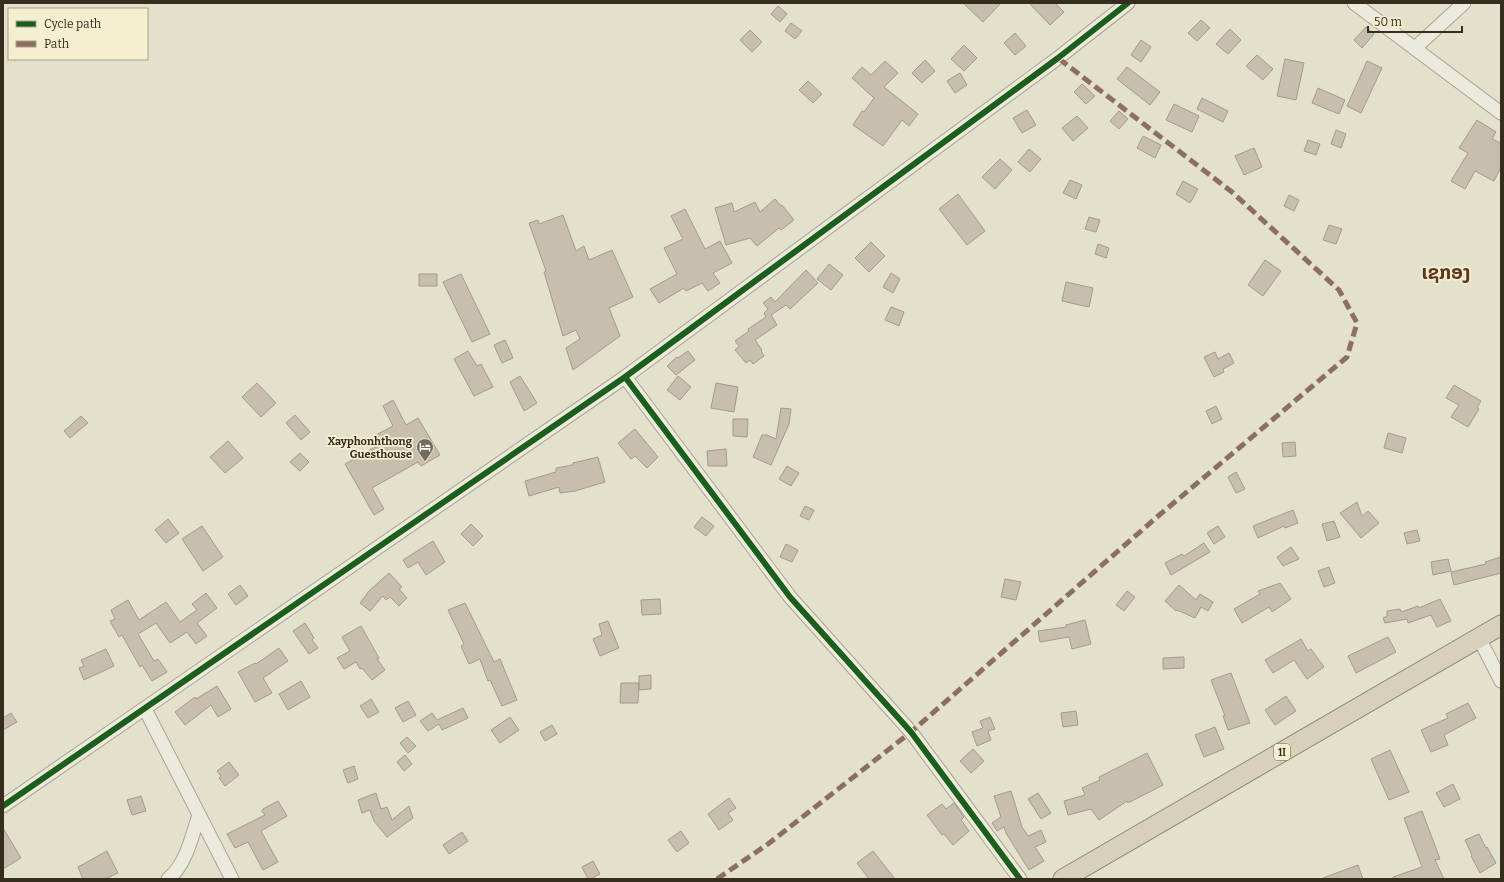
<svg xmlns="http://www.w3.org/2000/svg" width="1504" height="882" font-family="Bitter,'Noto Sans Lao',serif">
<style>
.building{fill:#c7bead;stroke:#a39b8b}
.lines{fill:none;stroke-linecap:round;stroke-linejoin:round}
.minor-casing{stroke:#a8a495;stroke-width:15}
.highway-casing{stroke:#8e897c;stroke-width:21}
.minor{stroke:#ece9dd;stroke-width:13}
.highway{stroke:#d6d0bc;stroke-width:19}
.quiet{stroke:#8d6e63;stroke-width:5;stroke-dasharray:10 5;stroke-linecap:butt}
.cycleway-casing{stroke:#f5efd1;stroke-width:8}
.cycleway{stroke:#1b5e20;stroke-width:6}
.labels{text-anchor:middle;stroke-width:3.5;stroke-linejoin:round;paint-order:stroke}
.shield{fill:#f5efd1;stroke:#6f6754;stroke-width:1}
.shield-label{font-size:10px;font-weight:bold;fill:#362d1e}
.poi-label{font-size:11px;font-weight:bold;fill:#362d1e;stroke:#f5efd1;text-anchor:end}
.town-label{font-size:19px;font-weight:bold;fill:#62351e;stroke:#f5efd1}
</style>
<rect width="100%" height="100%" fill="#e3e0cc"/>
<path class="building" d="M963,3H1001L983,22Z
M1029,3H1055L1064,12L1050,25Z
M778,6L787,14L780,22L771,14Z
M1201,20L1210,28L1197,41L1188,33Z
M791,23L802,31L795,39L785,31Z
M1366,27L1374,34L1362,48L1354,40Z
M1230,29L1241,40L1228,54L1216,44Z
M750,30L762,42L752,52L740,40Z
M1015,33L1026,46L1015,55L1004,43Z
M1141,40L1151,47L1141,62L1131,55Z
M964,45L977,58L964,71L951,59Z
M1257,55L1273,69L1263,80L1246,66Z
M1285,59L1304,63L1296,100L1277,96Z
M925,60L935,71L922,83L912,73Z
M885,61L898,73L884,87L918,114L909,126L902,120L883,146L853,125L862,111L864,112L874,98L852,78L862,67L871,75Z
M1367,61L1382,68L1361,113L1347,106Z
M1127,67L1160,92L1150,105L1117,79Z
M960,73L967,85L955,93L947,81Z
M808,81L822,94L813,103L799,90Z
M1082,84L1095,96L1086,104L1074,92Z
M1318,88L1345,100L1339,114L1312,103Z
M1202,98L1228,111L1223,122L1197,109Z
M1174,104L1199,116L1192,132L1166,120Z
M1027,110L1036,125L1022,133L1013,118Z
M1119,111L1128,119L1119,129L1110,121Z
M1077,116L1088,128L1073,141L1062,128Z
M1477,120L1496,132L1492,139L1501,143V167L1494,181L1475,171L1465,189L1451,181L1468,153L1459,148Z
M1336,130L1346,134L1341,148L1331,144Z
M1143,136L1161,145L1155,158L1137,148Z
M1308,140L1320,144L1316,155L1304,151Z
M1254,148L1262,167L1244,175L1235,156Z
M1029,149L1041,159L1030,172L1018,162Z
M1000,159L1012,170L995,189L982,177Z
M1070,180L1082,185L1076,199L1063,193Z
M1183,181L1198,189L1190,203L1176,194Z
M958,194L985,231L967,245L939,209Z
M1289,195L1299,200L1294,211L1284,206Z
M775,199L781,206L782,205L794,220L781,230L779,228L757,246L750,238L726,245L715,208L732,203L734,212L755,202L760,212Z
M685,209L705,249L720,241L732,263L713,273L720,283L708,291L702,283L686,291L684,288L659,303L650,289L677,274L664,248L683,239L671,216Z
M563,215L576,251L584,246L589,260L612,250L633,297L609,308L620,336L573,370L566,348L580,339L576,330L563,336L544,272L546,271L529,223L538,220L539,224Z
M1089,217L1100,220L1096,232L1085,229Z
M1329,225L1342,229L1336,244L1323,240Z
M871,242L885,256L869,272L855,258Z
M1098,244L1109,248L1106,258L1095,254Z
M1265,260L1281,271L1263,296L1248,285Z
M829,264L843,275L831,290L817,279Z
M806,270L818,283L790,309L786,305L771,315L777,325L755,340L762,350L761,351L764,356L753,364L750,360L746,363L735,350L739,346L735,341L749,331L748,329L766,317L764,313L768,309L763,303L771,297L775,302Z
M891,273L900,279L893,293L883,287Z
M419,274H437V286H419Z
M461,274L490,334L472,342L443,282Z
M1066,282L1093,288L1089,307L1062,301Z
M891,307L904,312L899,326L885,320Z
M505,340L513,358L502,363L494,345Z
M468,351L477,366L481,364L493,387L474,396L454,359Z
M688,351L695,360L676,375L667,366L677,357L678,358Z
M1215,352L1218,359L1229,353L1234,363L1223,369L1224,372L1214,377L1204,357Z
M520,376L537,403L524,411L510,382Z
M678,376L691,387L680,400L667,390Z
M257,383L276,403L261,417L242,397Z
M716,383L738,387L734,412L711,408Z
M1454,385L1481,401L1477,408L1479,409L1468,427L1451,417L1459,405L1446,398Z
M393,400L406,425L418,418L440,455L421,466L418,462L372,488L384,509L374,515L345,464L379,445L374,436L393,426L383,406Z
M1216,406L1222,419L1212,424L1206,411Z
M781,408L791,409L789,424L771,465L753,457L762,435H767L776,439Z
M295,415L310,432L301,440L286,423Z
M81,416L88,423L70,438L64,431Z
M733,419H748L747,437L733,436Z
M635,429L658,457L647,468L635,456L631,459L618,443Z
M1388,433L1406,438L1402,453L1384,448Z
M228,441L243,458L225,473L210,457Z
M1295,442L1296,456L1283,457L1282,443Z
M726,449L727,466H708L707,451Z
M300,453L309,462L300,471L290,462Z
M598,457L605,482L575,491L560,493L559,487L529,496L525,481L556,472V468L573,465V463Z
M787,466L799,473L791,486L779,479Z
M1236,472L1245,489L1236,493L1228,477Z
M1357,502L1362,516L1368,511L1379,523L1361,538L1340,513Z
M805,506L814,510L809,520L800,516Z
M1293,510L1298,523L1285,528L1284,526L1258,538L1253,526Z
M702,517L714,526L706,536L694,527Z
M168,519L179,533L166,543L155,530Z
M1334,521L1340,537L1327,541L1322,524Z
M471,524L483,536L473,546L461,534Z
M202,526L223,557L203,571L182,539Z
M1218,526L1225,537L1214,544L1207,533Z
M1417,530L1420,541L1407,544L1404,533Z
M433,541L445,562L426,575L418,562L408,568L403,560Z
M1204,543L1210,552L1171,575L1165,563L1182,554L1184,556Z
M786,544L798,550L792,562L780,557Z
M1291,547L1299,559L1283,566L1277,557Z
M1501,557V573L1454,585L1451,572L1486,564L1485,562Z
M1448,559L1451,571L1433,575L1431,562Z
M1329,567L1335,583L1324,587L1318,571Z
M389,573L402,587L399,589L407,598L399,606L390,597L386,600L383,596L370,611L360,603L369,591Z
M1005,579L1021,582L1016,600L1001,597Z
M1280,583L1291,599L1272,612L1269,607L1242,623L1234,609L1260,594L1258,591Z
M240,585L248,596L236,605L228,594Z
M1179,585L1196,600L1200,594L1213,602L1208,611L1201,607L1195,618L1177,610L1176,611L1165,601Z
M1127,591L1135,597L1124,611L1116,605Z
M206,593L217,608L197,623L207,636L196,644L187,632L170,643L156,623L138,634L154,661L158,659L167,672L152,681L142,665L140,667L122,635L119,637L110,621L115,619L111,610L128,600L139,620L166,602L180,622L197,610L192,604Z
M660,599L661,614L642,615L641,600Z
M1440,599L1451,621L1437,627L1431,615L1408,623L1407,619L1385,623L1383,618L1387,616V611L1400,609L1401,612L1418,606L1419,608Z
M465,603L494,662L500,659L517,700L502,706L490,680L488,681L480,659L469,664L461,646L464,644L448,610Z
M1085,620L1091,644L1072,649L1069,637L1040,642L1038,631L1066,627V625Z
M608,621L619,648L600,656L593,639L602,635L599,624Z
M305,623L314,638L312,640L318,648L309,654L293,631Z
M361,626L379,658L377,659L385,670L372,680L362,668L360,669L356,662L344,669L337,658L350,651L342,637Z
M1388,637L1396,652L1356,673L1348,656Z
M1301,639L1308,651L1311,649L1324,667L1307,679L1294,660L1273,673L1265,660Z
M279,648L288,661L263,678L272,693L255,702L238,672L255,663L256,664Z
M106,649L114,666L84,680L79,668L84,666L81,660Z
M1184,657V668L1163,669V658Z
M1231,673L1250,723L1228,730L1223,716H1225L1211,680Z
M651,675V689L639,690V676Z
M301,681L310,697L288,710L279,694Z
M621,683H639L638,703H620Z
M217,686L231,709L218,717L211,705L185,725L175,712L195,697L196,699Z
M1286,696L1296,711L1275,725L1265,710Z
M371,699L379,712L368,718L360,706Z
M408,701L416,715L403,722L395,708Z
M1468,703L1476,718L1444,735L1448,745L1431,752L1421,730L1448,718L1446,714Z
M463,708L468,718L442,730L439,724L428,731L420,721L432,713L437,720Z
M1076,711L1078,725L1063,727L1061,713Z
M11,713L17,722L3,730V718Z
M510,717L519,730L500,743L491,730Z
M990,717L995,729L988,731L991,740L977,746L972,732L983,728L980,721Z
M552,725L557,734L545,741L540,732Z
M1215,727L1224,749L1204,757L1195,735Z
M407,737L416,746L408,753L400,743Z
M973,749L984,761L971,773L960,761Z
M1390,750L1409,792L1389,800L1371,759Z
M1147,753L1163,785L1128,803L1127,801L1099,820L1091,809L1068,815L1064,801L1085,795L1082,788L1100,780L1099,777Z
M405,755L412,764L404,771L397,762Z
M229,762L239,775L225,786L219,778L221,776L217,771Z
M354,766L358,779L348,783L343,770Z
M1453,784L1460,799L1444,807L1436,793Z
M1011,791L1022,827L1028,836L1041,830L1046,842L1035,847L1044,861L1029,870L1006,833L1004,827L997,831L992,823L1001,817L994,796Z
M376,793L381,809L387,807L392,820L409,806L413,818L387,837L374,821L370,810L362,813L358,800Z
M1038,793L1051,813L1041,819L1028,799Z
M141,796L146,811L132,815L127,800Z
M729,798L736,808L728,813L733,820L719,830L708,814Z
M278,801L287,816L261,831L278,862L263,870L248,842L235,848L227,834L265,815L262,811L263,809Z
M954,803L964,817L961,820L969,831L953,845L944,834L942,835L927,815L942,804L946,809Z
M1422,811L1440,859L1435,860L1444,879H1393V877L1422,867L1404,818Z
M3,828L21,858L3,869Z
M681,831L689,843L677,852L668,840Z
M462,832L468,841L449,854L443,845Z
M1479,834L1486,848L1487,847L1496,863L1480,873L1471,856L1472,855L1465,840Z
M107,851L118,873L105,879H83L78,867Z
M873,851L895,879H869L857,863Z
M593,861L600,874L591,879H588L582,867Z
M1358,865L1363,879H1323V878Z"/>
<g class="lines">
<g class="minor-casing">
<path id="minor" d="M1354,3L1501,113
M1415,48L1464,3
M625,377L790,597L911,732L1020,879
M1479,638L1501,681
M145,709L232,879
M3,806L625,377L1058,58L1128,3
M168,879C186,865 192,836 199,815"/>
</g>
<g class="highway-casing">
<path id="highway" d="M1063,879L1501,625"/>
</g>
<use href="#minor" class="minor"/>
<use href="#highway" class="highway"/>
<path class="quiet" d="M717,879L768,844L911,732L1157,517L1347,357L1357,323L1339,290L1232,192L1058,58"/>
<g class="cycleway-casing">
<path id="cycleway" d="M625,377L790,597L911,732L1020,879
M3,806L625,377L1058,58L1128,3"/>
</g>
<use href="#cycleway" class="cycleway"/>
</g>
<defs>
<g id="hotel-pin" transform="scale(0.9)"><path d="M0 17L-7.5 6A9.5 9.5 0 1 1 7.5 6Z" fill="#736c5b" stroke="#f5efd1"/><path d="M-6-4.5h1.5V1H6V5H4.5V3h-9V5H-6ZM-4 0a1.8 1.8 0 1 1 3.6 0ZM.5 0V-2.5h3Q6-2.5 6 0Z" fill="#fff"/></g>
</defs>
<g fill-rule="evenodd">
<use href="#hotel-pin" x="425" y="447"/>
</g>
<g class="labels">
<rect class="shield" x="1274" y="744" width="16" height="16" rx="3"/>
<g class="shield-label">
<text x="1282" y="756">1I</text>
</g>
<g class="poi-label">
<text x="412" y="445">Xayphonhthong<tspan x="412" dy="13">Guesthouse</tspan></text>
</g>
<g class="town-label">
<text x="1446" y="279">ເຊກອງ</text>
</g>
</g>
<rect width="1504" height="882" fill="none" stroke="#362d1e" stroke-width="8"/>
<rect x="8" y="8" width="140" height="52" fill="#f5efd1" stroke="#a9a189"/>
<rect x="16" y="21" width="20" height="6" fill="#1b5e20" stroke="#a9a189"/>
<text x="44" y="28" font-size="12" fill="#362d1e">Cycle path</text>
<rect x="16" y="41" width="20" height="6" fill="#8d6e63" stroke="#a9a189"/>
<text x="44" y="48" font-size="12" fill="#362d1e">Path</text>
<path d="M1368 26v6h94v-6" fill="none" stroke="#362d1e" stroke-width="2"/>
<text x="1374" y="26" font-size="12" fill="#362d1e" stroke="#f5efd1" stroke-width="3" paint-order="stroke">50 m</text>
</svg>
